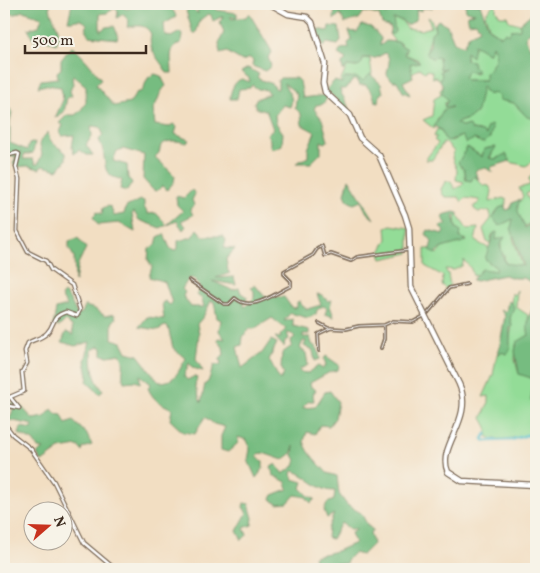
<svg xmlns="http://www.w3.org/2000/svg" width="540" height="573" font-family="Vollkorn,serif">
<style>
.green{fill:#93dc97;stroke:#67835a}
.forest{fill:#76bc80;stroke:#58734f;fill-rule:evenodd}
.lines{fill:none;stroke-linecap:round;stroke-linejoin:round}
.river{stroke:#4ebbc8;stroke-width:3}
.street-casing{stroke:#7b6957;stroke-width:4}
.secondary-casing{stroke:#7b6957;stroke-width:5}
.highway-casing{stroke:#7b6957;stroke-width:7}
.street{stroke:#fff;stroke-width:1}
.secondary{stroke:#fff;stroke-width:2.5}
.highway{stroke:#fff;stroke-width:4.5}
</style>
<rect width="100%" height="100%" fill="#f7f3e8"/>
<filter id="ink" filterUnits="userSpaceOnUse"><feTurbulence type="fractalNoise" baseFrequency=".02" numOctaves="2"/><feDisplacementMap in="SourceGraphic" scale="10" xChannelSelector="R" yChannelSelector="G"/><feConvolveMatrix kernelMatrix="1 2 1 2 8 2 1 2 1" color-interpolation-filters="sRGB"/></filter>
<filter id="wash" filterUnits="userSpaceOnUse"><feTurbulence type="fractalNoise" baseFrequency=".0096" numOctaves="4" result="noise"/><feDisplacementMap in="SourceGraphic" scale="20" xChannelSelector="R" yChannelSelector="G"/><feGaussianBlur stdDeviation="1.12" result="paint"/><feColorMatrix in="noise" values="0 0 0 0 0 0 0 0 0 0 0 0 0 0 0 0 0 1.4 0 .05"/><feComposite in="paint" operator="in"/></filter>
<g filter="url(#wash)">
<rect width="100%" height="100%" fill="#f2dec2"/>
<path class="green" d="M494,4H496V10L500,16H507L509,21L520,24L521,29L511,30L509,34L501,36L490,29L485,14Z
M428,17L431,19L435,30C429,35 429,46 426,53L431,58L439,57L440,69L446,68L440,71L442,75L440,80L436,77L432,78V72L428,70L424,72L420,68L412,73L409,65L414,62L417,63L419,60L404,54L407,51L399,42H395L389,34L395,29L392,24L395,18L401,20L407,28L421,30L431,27Z
M474,44L488,53L490,52L492,45C502,60 487,66 486,80H466L464,78L467,71L476,73C474,63 464,63 466,52L474,49Z
M363,58L370,59L372,74L363,81L345,78L344,83H340L347,66L356,67L362,63Z
M482,86L488,95L494,93L499,96L500,100L514,103L526,116L536,119L533,145L536,149V159L526,166L510,162L506,154L495,159H490L494,147L484,149L482,157L469,148H466L460,167L465,170V179L471,181L474,176L483,185L489,186L492,191L490,202L503,198L507,200L505,206L499,208L495,214L496,222H505L513,219L514,221L513,238L523,267L505,263L504,255L501,254V244L495,238L496,232L492,235L490,243L487,242L483,229L491,219L490,211H482L480,213L474,209V206L479,203V200L466,198L462,202L459,197H446L442,194L441,189L445,182L451,181L455,189L461,186L464,182L456,180L457,170L452,158L454,152L447,143H443L432,160H425L438,143L434,140L437,137H434L437,129L441,130L444,138L451,141L462,136L469,141L474,139L482,143L487,140V134L486,136L479,131L472,130L468,125L463,127L456,123L468,119L476,113Z
M442,88L448,100L444,104L445,107L451,105L452,107C442,111 435,119 434,129L423,120L432,116L434,99L441,95L440,90Z
M536,172V187L526,194L529,200L533,202L536,214V230L535,225L530,223L524,227L516,208L523,196L519,188L530,185L529,178Z
M455,214L458,216L467,229L478,228L475,241L490,249L487,261L498,269L496,271L491,270L473,276L471,269L464,260L462,266L454,270L445,269L448,274L450,285L446,289L442,285L443,276L425,266V249H430L437,254L442,248L467,240L460,238L459,230L456,228Z
M391,225L409,228V253L382,259L380,252L387,239L386,227Z
M517,290L516,307L528,315L529,335L516,344L515,360L519,374L528,376L535,381L531,400L536,403V433C525,435 496,444 487,436V427L482,418L489,402V396L483,397L493,375L497,354L504,352L507,354L512,326L510,318L512,293L514,295Z"/>
<path class="forest" d="M4,4H50C49,18 65,29 56,44L45,39L36,43L28,29L39,26L42,17L23,11L16,14H4Z
M72,4H120L126,9C132,8 137,5 142,4C153,3 173,2 176,17L164,24L165,35L171,37L180,32L183,37L181,43C167,47 172,61 172,73H167C160,59 147,51 151,34C145,23 137,26 127,27L129,21L123,14L117,18L118,11L115,8L107,13L100,14V31L106,27L114,26L118,35L117,39L89,36L86,30L87,24C79,16 76,22 68,21Z
M196,4H217L216,10L237,13V17H230L232,19L246,17L249,13L271,50L272,53L268,57L271,66L265,71L252,66L253,61L250,58L242,61L227,52L220,54L219,43L224,32L220,23L223,16L213,21L211,15L208,14L200,20L196,33H193L186,11L192,8L198,14Z
M332,4H373L386,15L387,4L432,6V8H421V11L416,9C418,18 415,22 407,25L401,20L393,19L395,32L393,34H389L391,27L382,24L379,15L364,12L359,19L345,23L340,14L334,20L335,7Z
M465,4H480L489,29L501,36L506,32L509,34L511,30L520,29V23L536,10L535,32L528,33L525,38L531,49L536,51V119L527,117L514,103L499,100V96L494,93L488,95L482,86L477,111L470,118L456,123L463,127L468,125L472,130L482,132L486,135L487,127L491,125L492,129L490,138L483,143L474,139L466,143L462,136L448,141L444,138L441,130L434,126L443,110L452,107H444L448,100L442,94L443,86L440,80L442,75L440,71L446,68L440,69L439,57L431,58L426,53L430,46L431,33L435,30L434,25L438,20L447,25L454,42L463,46L469,35L480,29L476,22L469,23L467,15L475,13L466,11ZM474,44L488,53L490,52L492,45C499,56 494,65 485,73V80H466L464,78L467,71L478,72L473,66V61L466,60V52L472,57Z
M362,25L371,27L381,38L380,46L386,41L399,42L401,46L407,48L404,54L420,62L410,64L413,77L403,82L410,95L403,92L397,81H393L387,75C387,67 393,59 385,53L376,58H363L362,63L358,67L347,66L343,71L342,64L346,59L338,54L341,49L349,48L348,43L352,40L349,31L357,32Z
M329,26L339,27L341,40L338,45L327,43L323,47L317,29L328,31Z
M71,47C78,49 96,72 101,79L96,85L114,106L130,103L136,93L142,91L148,78L155,74L161,76L166,86C158,93 159,101 153,109L155,125L169,127L173,124L177,127L175,134L189,140L187,143C177,141 170,139 161,145L159,153L155,157L175,176L174,182L167,190L162,186L157,191L153,190L143,179L144,155L123,149L117,151L113,161L127,165L128,178L132,183L127,191L120,189L122,180C118,178 112,178 108,173C103,167 106,151 99,140L103,134L100,127L91,126L92,136L86,145L93,155H87L79,150L74,154L72,148L74,135L62,136L60,132L63,125L59,123L67,115H75L81,110L86,102V86L73,75L72,77L73,84L70,91L72,96L67,98L64,112L55,118L63,100L61,87L46,85L38,87L41,80L58,78L57,72L61,69V60Z
M248,68L259,74L257,77C263,83 271,80 276,89H278V80L280,78H295L300,81L303,98L326,95L327,98L323,104L316,105L314,109L322,119L328,141L325,143L321,141V153L311,163H296L308,157V149L315,132L302,125L301,114L295,108L297,94L284,83C287,92 295,96 290,107L283,105L275,115L276,123L283,133L282,145L273,149L270,146V140L267,134L273,129L266,110L257,109L254,103L256,99L269,94L267,90L258,89L252,85L250,88L239,89L237,99H230C230,91 235,80 242,79L250,82L249,78L241,72Z
M370,74L381,84L383,93L380,94L379,102L375,101L373,94L366,85H359L356,80H353L346,89H340C340,94 348,101 349,111L326,90L334,81L342,83L345,78L355,77L363,81Z
M4,108L10,109L12,112L10,122V143L27,150L29,144L35,142L33,153L24,155L23,159H33L35,164H38L42,154C39,140 38,143 48,132C49,145 59,146 66,153V160L58,170L43,166L39,169L28,166L16,167L13,164L16,156L4,157Z
M467,147L482,157L484,149L496,147L489,158L495,159L506,154L510,161L491,167L492,172L486,168L477,169L475,172L479,179L474,176L471,181L466,180L465,171L458,163Z
M349,179L374,219L367,213L361,201L354,204L348,201L345,194Z
M192,190L195,194L192,200L194,205L190,209L193,215L181,221L186,226L183,230L177,221L160,228L139,220L134,212L132,214L135,232L119,223L98,225L93,217L97,212L102,214L103,208L107,206L111,207L114,216L124,214L126,207L141,200L144,201V207L148,214L156,213L167,225L183,211L177,205L176,196L184,198Z
M520,199C514,212 522,217 525,228L533,222L536,230V293L532,289V283L524,278H514L504,275L476,281L472,280L482,269L496,271L498,269L485,259L494,233L497,232L496,240L505,237L500,245L505,263L524,266L511,228L513,219L499,226L493,218L499,208L505,206L506,210L510,209L513,203Z
M454,212L458,213V216L453,215L456,228L461,231L460,238L467,241L442,248L434,254L430,249L432,241L426,234L428,230L443,234L444,232L440,226L447,224L442,218L443,215Z
M197,229L203,236H223L226,240L224,248L235,249L226,259L228,271L230,273L216,278L234,277L236,285L212,281L232,290L239,288L241,293L247,297L246,302L243,303L245,307L254,298V291L251,288L255,285L265,297H284L292,308L297,307V302L300,301V304L307,309L321,305L317,294L322,295L328,301L332,300L330,306L334,317L325,314L327,308L323,306L317,310L316,314L308,318L290,313L284,321L293,319V326L309,330V334H303V337H310L312,344L318,349L320,359L315,361L313,351L304,346L306,341H303L300,348L306,353L308,365L300,369V372L308,373L318,366L323,369L326,365L324,359L326,356L339,365L338,370L330,372L310,383L311,387L316,390L313,394L314,401H309L302,408L315,407L325,392L330,391L338,402L335,418L329,426L320,425L315,434L307,432L304,441C308,455 319,463 327,473L337,476L339,494L347,505L361,513L368,526L373,530L370,532L373,544L362,555L354,553L347,560L346,564L336,563L334,569H308L316,564L314,556L337,551L355,543L351,533L357,529H350L341,523L332,539L327,538L328,528L334,514L327,518L324,510L327,503L334,500L335,491C319,492 309,476 294,471L291,473L293,479L303,482L301,488L309,496L315,499L311,503L306,497L295,495L288,503L277,504L271,499L273,495L288,489L286,482L273,475L271,467L276,464L283,474L294,466L296,460L293,455L294,446L291,454L283,460L263,453L258,454L257,457L263,461V469L256,478L248,460L250,449L247,440L238,437V443L228,452L221,450V436L225,427L214,424L205,417L195,434L183,432L170,420L172,409C161,403 154,402 148,388L151,384L140,375V383L135,381L124,382C120,373 127,364 120,354L108,356L102,355V348L99,346L92,350C92,364 93,380 103,390L100,394L87,382L88,376L85,361L90,342L75,346L62,342L66,332L73,335L72,326L65,321L60,326H53L56,309L67,306L61,296L64,293L69,298L77,314L82,313L85,306L95,309L105,316L114,314L116,318L112,323V339L122,342L127,352L138,355L159,382C177,382 178,370 186,359L173,348L168,327L165,326L158,330L139,327L147,317L164,319L162,303L165,301L170,305L172,303L165,282L149,277L152,267L148,260L149,249L156,245L158,237L164,234L170,248L174,251L178,248V241L192,237ZM189,278L195,279L200,288L197,295L202,299L204,307H191L183,296L185,292L182,289ZM211,301L214,302L217,318L221,320L219,331L225,339L218,338V341L223,347L224,355L220,359L221,365H214L208,382L205,384L201,403L195,385L197,378L195,376L187,380L184,376L189,363L193,368L203,371L196,359L199,334L197,324L203,317ZM272,318L286,329L280,335L281,338L275,337L283,346L284,347L285,341L289,339L287,333L292,334L295,337L291,340L292,346L282,353L281,367L284,374L280,380L269,360L277,343L271,340L262,353L242,368L237,347L242,345L243,337L249,329H254Z
M78,238L86,248L78,264L75,282L74,257L69,248V241Z
M536,298V356L534,359L536,366L535,403L531,400L534,379L519,374L515,351L517,342L529,335C526,328 529,314 533,308L532,303Z
M508,301L512,303L514,308L510,318L512,326L510,328V349L507,354L501,352L498,355L505,316L501,310L506,312Z
M14,402L18,403L33,419L45,417L52,409L56,414L62,415L66,424L73,421L86,433L92,445L83,448L82,451L78,446L60,449L42,462L37,454L44,449L38,448L33,441L19,434L21,427L32,429L33,425L9,420L13,410L11,405Z
M244,503L249,504L253,518L252,525L244,528L247,535L242,540L237,531L247,513L243,507Z"/>
<g class="lines">
<path class="river" d="M486,434L483,439L485,441L511,440L527,435L536,438"/>
</g>
</g>
<g filter="url(#ink)">
<g class="lines">
<g class="street-casing">
<path id="street" d="M189,280L224,304H229L235,298C252,313 275,293 291,286V281L284,274V271L313,255L317,249L322,246L325,256L331,254L351,261L357,257L409,250
M427,314L449,288L467,284
M319,323L328,328L346,329L359,326L384,325L393,321L413,322L424,316
M381,348L384,339V326
M319,351L318,334L331,328"/>
</g>
<g class="secondary-casing">
<path id="secondary" d="M4,156L17,153L19,154L16,167L19,179L17,231L28,252L46,261L51,270L72,285L80,310L77,316L66,312C50,317 56,324 47,333C41,339 34,339 28,343L25,351L27,363L22,372L24,391L10,397L19,408L4,405
M4,423L13,435L31,449L54,482L84,543L115,569"/>
</g>
<g class="highway-casing">
<path id="highway" d="M270,4L288,14L307,17L312,22L325,64L323,83L325,92L350,115L360,138L379,155L405,215L409,228L411,287L459,384C475,420 436,446 448,472L462,481L536,485"/>
</g>
<use href="#street" class="street"/>
<use href="#secondary" class="secondary"/>
<use href="#highway" class="highway"/>
</g>
</g>
<rect width="540" height="573" fill="none" stroke="#f7f3e8" stroke-width="20"/>
<g transform="translate(48 526) rotate(70)"><circle r="24" fill="#f7f3e8" stroke="#aca397"/>
<path d="M0-4L9 19L0 12L-9 19Z" fill="#c8321e"/>
<text y="-8" font-size="14" font-weight="bold" text-anchor="middle" fill="#3b2a1e">N</text>
</g>
<path d="M25 45v8h121v-8" fill="none" stroke="#3b2a1e" stroke-width="2.5"/>
<text x="32" y="45" font-size="15" fill="#3b2a1e" stroke="#f7f3e8" stroke-width="4" paint-order="stroke">500 m</text>
</svg>
